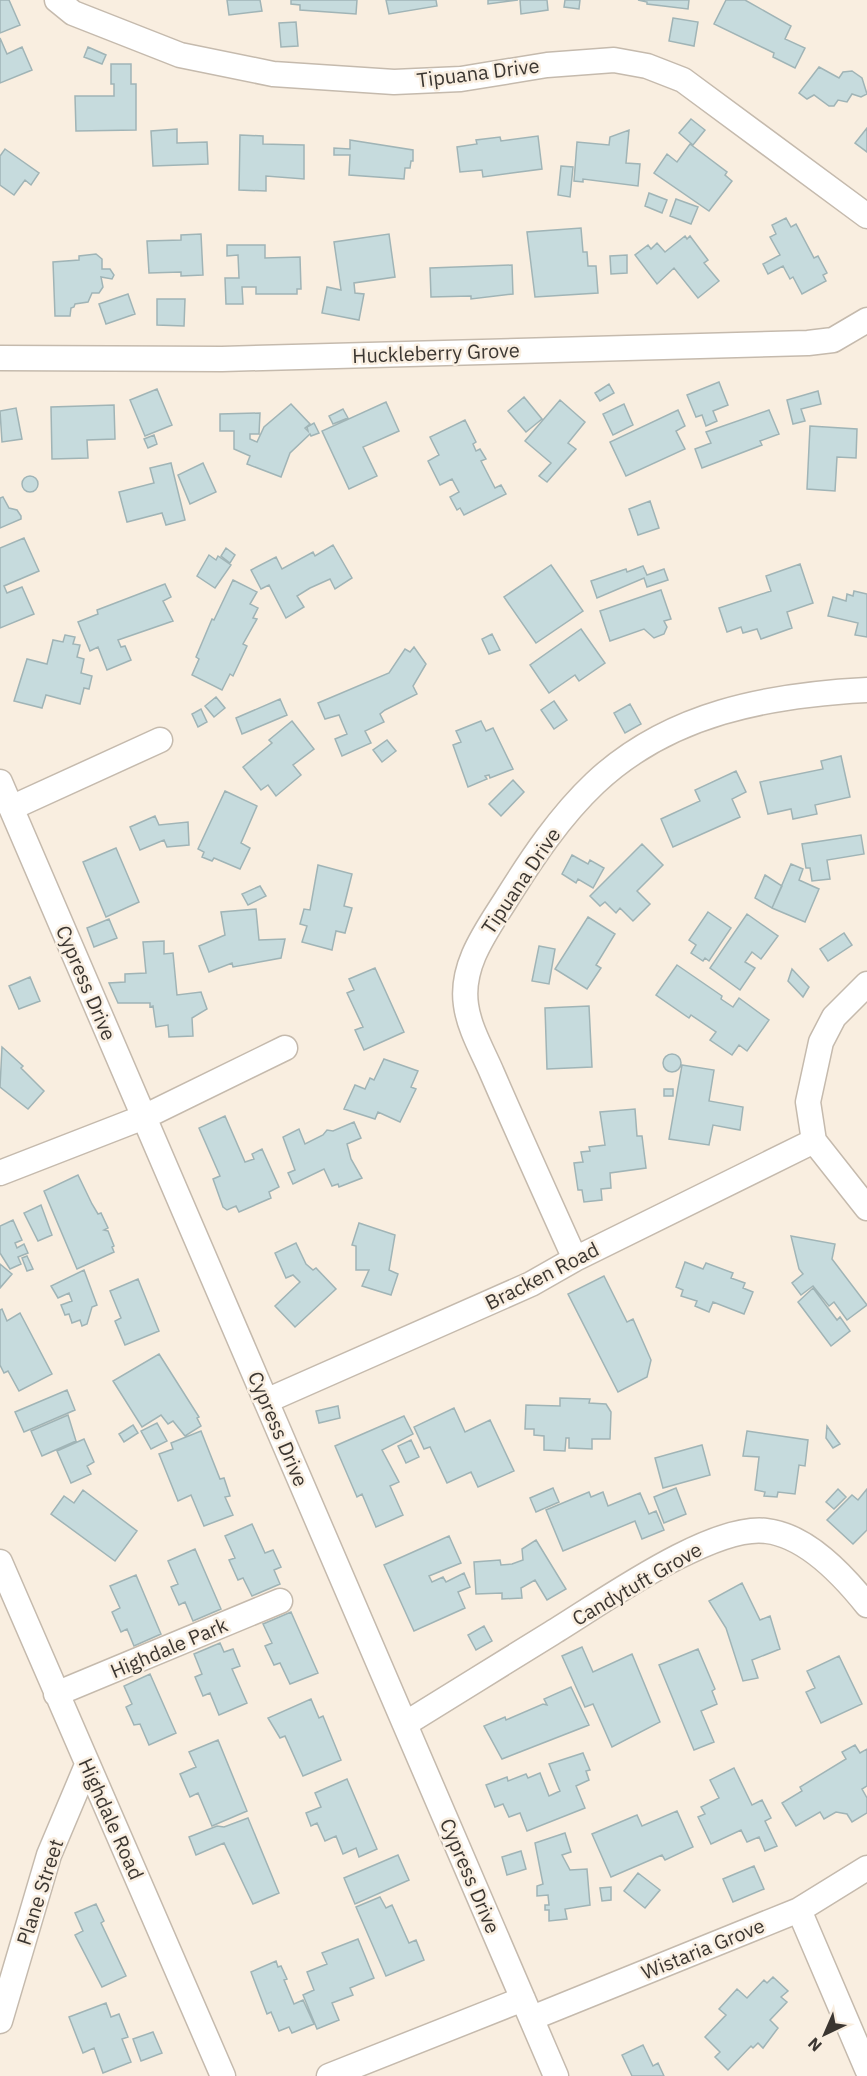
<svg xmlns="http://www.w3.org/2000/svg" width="867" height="2076" font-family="'IBM Plex Sans',sans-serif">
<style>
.building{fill:#c6dbdd;stroke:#a0b4b6;stroke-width:1.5}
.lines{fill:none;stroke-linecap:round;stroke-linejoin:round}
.minor-casing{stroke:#c5baad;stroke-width:27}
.minor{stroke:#fff;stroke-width:24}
.labels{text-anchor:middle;stroke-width:5;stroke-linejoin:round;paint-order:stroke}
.street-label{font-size:20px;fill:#3b3631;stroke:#f9eee0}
</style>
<rect width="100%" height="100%" fill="#f9eee0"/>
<path class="building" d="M0,0H9L20,25L0,33Z
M227,0H260L262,11L229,15Z
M291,0H357L356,14L300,10V5L291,4Z
M386,0H436L437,6L389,14Z
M488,0H518L488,4Z
M520,0H547L548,10L521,14Z
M565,0H580L579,9L564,7Z
M638,0H689L688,9L647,4V2Z
M726,0H745L791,26L785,39L805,48L795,68L773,57L774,53L714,24Z
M673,18L698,22L694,46L669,41Z
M296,22L298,46L281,47L279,23Z
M0,38L7,54L22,47L32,70L0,83Z
M88,47L106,55L102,64L84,57Z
M111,64H131V84H136V130L76,131L75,96H114V84H111Z
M819,67L839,78L843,72L852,71L862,78L867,94L861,97L852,94L847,102L838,100L834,106H829L814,95L807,99L799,93Z
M691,119L705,130L693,145L679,133Z
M867,128V152L855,143Z
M177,129V143L207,142L208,164L153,166L151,131Z
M629,130L626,163L640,164L638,186L583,179V182L574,181L577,142L609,145L610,137Z
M240,135L263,136V144L304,145V179L266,176V191L239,190Z
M538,136L542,169L483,177L482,170L460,172L457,147L477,144L476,140L500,137L501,141Z
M350,140L413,150V161H411L410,168H405L404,179L349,175L350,155H334V148L350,149Z
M690,144L727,172L725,175L732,181L709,211L654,173L667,154L677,162Z
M5,149L39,173L31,185L25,180L14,195L0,185V156Z
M561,166L573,167L570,197L558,195Z
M649,193L667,200L662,213L645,206Z
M676,199L698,207L691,224L670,216Z
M786,218L791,227L796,224L814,258L818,256L827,273L823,275L826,281L802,294L793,277L790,279L783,266L768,274L763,264L780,255L770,237L776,234L772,225Z
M581,228L583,252H587L588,266H596L598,293L535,297L527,232Z
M201,234L203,275L181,276V272L149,273L147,241L181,240V235Z
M389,234L395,277L354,283L355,293L364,294L359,320L322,313L327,287L341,290L334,242Z
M685,236L687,239L690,236L708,260L704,263L719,281L698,298L674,268L657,284L635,255L648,245L651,249L657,243L665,252Z
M227,245H265V258L300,257L301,289H297V294H256V287H242L243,304H226L225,278H239L238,255L227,256Z
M96,254L102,259V269H110L114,275L112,279L101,277L103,287L99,293H92L88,302L75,304L74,307L71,308L70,316H55L53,262L79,260V256Z
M627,255V273L611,274L610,256Z
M512,265L513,294L471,299V296L431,297L430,268Z
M128,294L135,314L106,324L99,304Z
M157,299H185L184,326L157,325Z
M719,382L728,405L713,411L717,421L706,426L702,415L696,417L687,395Z
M609,384L614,393L600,401L595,393Z
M157,389L172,425L145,436L130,400Z
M818,391L821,404L801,409L805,421L793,424L787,400Z
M524,397L542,419L526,432L508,411Z
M560,400L585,422L568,443L576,449L547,482L539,476L551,463L525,441Z
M386,402L399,431L363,447L377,476L349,489L322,431Z
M291,404L310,424L305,428L308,431L307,427L314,423L319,433L311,436L310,434L290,453L281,477L247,464L250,456L234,449V431H220V414L260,413L259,434H250V439L257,442L264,427Z
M624,404L633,425L613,435L603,414Z
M114,405L115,439L87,440L88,458L52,459L51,407Z
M16,408L22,439L2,442L0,411Z
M343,409L348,418L333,424L329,416Z
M678,410L685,426L676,431L685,449L626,476L610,442Z
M769,410L779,434L760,441L762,445L702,468L695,449L711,443L706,432Z
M465,420L476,442L473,444L476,451L480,449L486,459L481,461L495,488L501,485L506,494L464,515L460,508L457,510L450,497L459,492L452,479L440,485L428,461L439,455L430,437Z
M810,426L857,429L856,458L837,457L835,491L807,489Z
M154,435L157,444L148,448L144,439Z
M171,463L185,520L166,525L162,513L127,522L119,492L154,483L150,468Z
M203,463L216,492L190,504L178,475Z
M22 484a8 8 0 1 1 16 0a8 8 0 1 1-16 0Z
M3,497L9,508L17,510L21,516V519L0,528V498Z
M650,501L659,528L638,535L629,509Z
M24,538L39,571L4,586L7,593L22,587L34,614L0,628V548Z
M333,545L352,578L335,589L330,579L310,588L297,596L304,607L286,618L269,585L261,589L251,570L276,557L282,569L313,552L315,556Z
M226,548L235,555L230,563L221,556Z
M209,555L216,560L218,556L231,565L215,588L197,576Z
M800,564L813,603L787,612L792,628L761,639L757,629L743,633L741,627L727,632L719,608L771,591L766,576Z
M551,565L583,611L536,643L504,597Z
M643,566L647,575L664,569L668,580L647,587L644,578L597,598L591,581L626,569L627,572Z
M233,580L257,592L250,604L258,608L253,618L257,619L243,644L247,646L233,676L230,674L222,690L192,675L199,659L196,657L212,619L214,620Z
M165,584L171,597L163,601L173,621L118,640L121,647L125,646L131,660L107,670L98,647L90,651L78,622L98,614L97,610Z
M661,590L671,619L664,621L667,627L664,634L654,638L644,629L610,641L600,611Z
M854,591L867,594V637L855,635L858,623L828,616L833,597L846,601L847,594L853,596Z
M581,629L605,663L579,681L575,675L549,693L530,665Z
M492,634L500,650L489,654L482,639Z
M65,635L75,637L73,644L80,645L77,657L84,659L81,673L92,676L89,689L84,688L80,704L46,695L42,708L14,701L27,659L47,664L53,640L63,642Z
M414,647L426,664L413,686L417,694L385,710L380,714L384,722L365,731L371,743L342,756L335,739L347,734L339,715L325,719L318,703L389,673L405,649L410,652Z
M216,697L225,708L214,717L205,706Z
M280,699L287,715L242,734L236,718Z
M554,701L567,720L554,729L541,710Z
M630,704L641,724L625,733L614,713Z
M201,709L207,722L198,727L192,714Z
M292,721L314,749L293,765L301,775L276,796L268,785L261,790L243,767L272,743L269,740Z
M481,721L486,731L493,728L513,769L490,778L489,775L485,776L487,779L468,787L453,745L461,742L456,731Z
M387,740L396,751L382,762L373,750Z
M841,756L850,797L815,805L817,814L793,819L791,809L768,814L760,782L823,769L821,761Z
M736,771L746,792L732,799L740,817L673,847L661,819L700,801L695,790Z
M513,780L524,792L501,816L489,804Z
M225,791L257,806L241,843L250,848L240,869L214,858L212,861L202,857L204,852L198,849Z
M155,816L159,825L188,822L189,845L167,847L164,840L140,850L130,827Z
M861,835L864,854L827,860L830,879L812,881L810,868H806L802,844Z
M642,844L663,865L637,891L650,904L633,921L620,908L616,913L605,902L600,906L590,896Z
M116,848L139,902L106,917L83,862Z
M572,855L588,864L590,860L604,868L593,888L578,879L576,883L562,874Z
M791,864L803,869L799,880L819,889L805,922L772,908Z
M318,865L352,874L344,906L352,908L345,933L336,931L332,950L302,942L307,926L300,924L304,909L310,910Z
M765,875L782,886L772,908L755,898Z
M260,886L266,896L248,905L242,894Z
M256,909L259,940L285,939L281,958L233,967L232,963L209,972L199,946L225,935L221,912Z
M708,912L731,928L709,961L705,958L703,961L691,953L696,945L689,940Z
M747,914L778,936L761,959L752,952L745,962L755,968L740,990L710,968Z
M588,917L615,934L596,965L601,968L587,989L555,969Z
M109,919L117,938L94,947L87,928Z
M844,933L852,945L828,961L820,949Z
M164,941V954L173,953L177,995L201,992L207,1009L192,1018L193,1036L169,1037L168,1025L156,1027L153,1006L150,1007V1003H118L109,983L125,982V974L146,973L143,942Z
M539,946L555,949L549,984L532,981Z
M677,965L722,996L721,999L733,1007L739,998L769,1020L747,1051L739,1045L732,1055L710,1040L716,1032L691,1015L689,1018L656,995Z
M375,968L404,1032L364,1050L355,1030L363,1027L347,993L354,990L349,979Z
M792,969L809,987L803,997L788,981Z
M30,977L40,1001L19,1009L9,986Z
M589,1006L592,1067L547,1069L545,1008Z
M2,1047L23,1066L21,1068L44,1091L28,1109L0,1087Z
M663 1063a9 9 0 1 1 18 0a9 9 0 1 1-18 0Z
M384,1059L418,1071L411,1087L416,1089L400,1122L378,1112L375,1119L344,1109L355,1085L365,1089L370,1078L374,1080Z
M682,1065L714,1070L709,1101L743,1107L740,1130L713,1125L709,1145L669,1139Z
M664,1089H673V1096H664Z
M635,1109L637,1136H642L646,1168L610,1173L611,1188L601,1189L602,1200L584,1202L582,1190H578L574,1163L583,1162L581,1152L590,1151L589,1147L605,1145L600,1112Z
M225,1116L245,1162L254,1159L252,1154L262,1149L279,1187L269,1192L271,1198L239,1212L236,1206L227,1210L223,1207L213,1179L220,1176L199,1128Z
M354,1122L361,1138L347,1144L351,1159L362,1178L339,1187L338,1184L332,1186L324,1169L293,1184L288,1173L295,1170L283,1137L299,1129L305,1144L323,1135L327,1130L333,1131Z
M78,1175L92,1204L98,1214L101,1213L108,1228L104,1230L108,1231L114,1246L112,1247L114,1252L77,1269L44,1191Z
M41,1205L52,1235L38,1241L24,1213Z
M13,1220L22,1240L15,1243L17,1248L24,1244L28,1253L18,1257L21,1264L10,1269L0,1253V1226Z
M359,1223L395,1235L389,1270L398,1274L391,1295L362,1286L369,1270H356V1246L352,1245Z
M791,1236L835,1244L832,1259L867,1305L847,1320L834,1302L829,1306L813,1286L801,1295L792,1283L803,1274L799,1269Z
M296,1243L306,1264L313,1270L316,1268L336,1289L295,1327L275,1306L300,1282L293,1275L286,1278L275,1253Z
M27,1256L33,1269L27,1271L22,1258Z
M685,1262L703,1269L706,1263L733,1273L731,1278L745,1283L743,1288L753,1292L744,1314L713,1302L709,1312L695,1306L697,1301L681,1296L683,1290L676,1287Z
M0,1264L12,1274L0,1288Z
M84,1270L97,1305L92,1307L87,1324L82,1326L80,1320L72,1323L69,1314L65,1315L61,1305L72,1301L69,1293L58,1298L51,1286Z
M604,1276L627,1322L633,1319L651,1360L647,1377L618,1392L568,1294Z
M138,1279L159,1331L125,1345L115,1321L121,1318L110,1291Z
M813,1288L837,1320L840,1317L850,1331L831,1346L798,1302Z
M2,1309L7,1321L20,1313L52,1374L19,1391L8,1371L4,1373L0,1365V1310Z
M159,1354L199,1417L197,1418L201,1426L185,1436L173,1421L168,1424L161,1415L142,1427L113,1381Z
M67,1390L75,1410L24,1432L15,1412Z
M560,1398L590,1399L589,1403L606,1404L611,1412L610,1439H592V1449L569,1448V1438H566L565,1451L544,1450V1436L534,1435V1429H525L526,1405L560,1406Z
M338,1406L340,1418L319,1423L316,1411Z
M454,1408L465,1432L490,1420L514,1471L478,1487L471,1472L447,1483L430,1447L424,1449L414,1427Z
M68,1415L76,1441L42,1456L31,1431Z
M404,1416L413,1434L382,1450L399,1482L390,1486L403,1515L376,1527L362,1494L357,1497L335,1446Z
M157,1423L167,1441L151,1449L141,1431Z
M133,1425L138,1433L124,1442L119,1434Z
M827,1426L840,1444L833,1448L826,1438Z
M201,1431L220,1479L224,1478L230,1496L225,1497L233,1515L204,1526L191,1495L178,1501L159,1454L173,1449L171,1443Z
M747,1431L808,1440L805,1466L799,1465L795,1494L778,1492L777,1497L764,1496L765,1492L755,1490L759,1457L743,1456Z
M84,1439L94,1462L87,1466L91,1474L71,1483L57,1451Z
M411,1440L419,1457L406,1463L398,1446Z
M702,1445L710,1475L663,1488L655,1458Z
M553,1488L559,1502L536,1512L530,1498Z
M676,1488L686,1514L664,1523L654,1497Z
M838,1489L846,1497L834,1509L826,1502Z
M867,1489V1530L853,1544L827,1520L852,1495L858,1500Z
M83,1490L137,1531L115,1561L51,1514L64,1496L74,1503Z
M589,1492L591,1497L603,1492L608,1506L640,1493L649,1514L656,1511L664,1530L642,1539L635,1521L563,1551L546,1510Z
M252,1524L265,1553L273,1550L281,1567L274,1570L280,1584L252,1596L243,1578L238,1580L229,1560L235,1558L225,1536Z
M449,1536L461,1563L429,1576L432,1582L443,1577L446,1582L464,1573L470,1587L458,1592L465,1608L414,1631L384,1565Z
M536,1540L566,1589L547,1600L535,1580L521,1588L522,1598L502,1599V1593L476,1594L474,1562L500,1560L501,1565L512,1564L523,1560L522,1549Z
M195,1549L221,1609L193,1621L185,1602L179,1605L171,1587L178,1584L168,1561Z
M136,1575L161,1634L134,1646L127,1629L121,1632L112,1612L120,1608L110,1586Z
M742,1583L760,1620L770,1616L780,1649L752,1660L758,1678L743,1681L726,1628L709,1601Z
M291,1612L318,1673L290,1684L280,1663L274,1665L265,1646L272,1643L263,1624Z
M484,1626L492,1641L476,1650L468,1635Z
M220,1643L224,1652L233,1649L240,1666L232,1669L247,1703L219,1715L210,1693L203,1696L195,1677L202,1674L194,1654Z
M582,1647L593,1672L632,1654L660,1722L612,1747L593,1704L585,1707L562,1656Z
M698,1649L715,1689L712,1691L717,1704L701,1711L714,1742L694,1750L659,1665Z
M839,1656L862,1704L821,1723L806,1692L815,1688L807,1671Z
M150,1674L176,1733L149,1745L140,1724L134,1725L126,1707L132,1704L124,1686Z
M571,1687L589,1725L502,1759L484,1726L505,1717L506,1720L543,1704L547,1705L544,1699Z
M311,1699L319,1718L323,1716L341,1760L303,1776L285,1736L280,1738L268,1718Z
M218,1740L247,1811L212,1826L198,1793L190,1797L180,1774L196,1767L189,1752Z
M855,1745L860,1753L867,1749V1786L862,1789L867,1798V1813L852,1822L847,1814L836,1812L824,1819L820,1812L796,1826L782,1803L802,1791L800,1787L846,1759L842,1752Z
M583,1753L590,1770L586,1771L589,1780L576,1786L585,1808L527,1831L520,1813L509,1817L503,1804L495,1807L486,1785L507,1777L508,1781L526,1774L528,1778L540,1773L549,1796L560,1791L549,1764Z
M734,1768L752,1805L762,1800L771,1818L765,1821L777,1846L765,1851L759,1837L747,1842L741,1830L711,1844L698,1817L705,1814L701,1807L719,1798L710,1780Z
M347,1779L377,1849L359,1857L356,1848L343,1854L336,1836L325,1841L317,1823L311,1826L306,1813L321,1807L315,1793Z
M677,1811L693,1847L665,1860L662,1855L611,1877L592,1834L637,1815L642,1826Z
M248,1818L279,1893L253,1904L224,1843L196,1855L189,1837L217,1826L224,1827Z
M565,1833L571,1852L562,1855L570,1870L587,1869L590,1905L565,1909L567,1919L549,1921V1910H545V1905H549L548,1895L537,1896V1886L543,1884L535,1843Z
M521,1851L526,1869L507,1875L502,1857Z
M398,1855L409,1880L355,1904L344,1878Z
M754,1866L764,1889L733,1902L723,1879Z
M638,1873L660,1890L645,1908L624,1891Z
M611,1887V1900L602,1901L600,1888Z
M380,1897L386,1908L392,1905L409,1943L416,1940L424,1960L386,1976L356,1907Z
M96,1904L104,1921L101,1923L126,1976L102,1987L75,1935L83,1931L75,1913Z
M358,1939L374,1978L350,1988L353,1995L332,2003L339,2020L317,2029L303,1995L314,1990L307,1972L327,1964L322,1953Z
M276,1961L278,1967L281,1966L287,1979L284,1980L294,2004L303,2000L314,2024L292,2033L289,2027L279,2031L271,2012L267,2014L251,1972Z
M773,1977L788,1991L781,1997L787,2002L770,2020L778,2028L763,2048L758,2043L753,2048L751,2046L728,2070L715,2057L720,2052L705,2037L726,2015L719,2009L737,1989L747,1998L764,1980L767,1983Z
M106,2003L111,2017L119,2014L128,2037L122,2039L131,2062L103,2073L94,2048L83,2053L69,2017Z
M153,2032L162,2053L141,2061L133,2039Z
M643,2045L653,2066L658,2063L664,2076H632L622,2055Z"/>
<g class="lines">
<g class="minor-casing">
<path id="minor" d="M57,0L73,13L180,55L273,74L394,82L461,79L547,65L614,60L647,66L683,80L867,216
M0,358L222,359L808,343L833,340L867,320
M0,782L556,2076
M11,808L160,740
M867,984L834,1017L821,1042L808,1102L814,1141L867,1208
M0,1173L144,1117L285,1048
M575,1259C547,1197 519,1135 492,1073C483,1052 469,1028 466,1005C460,965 487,930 507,898C532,858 560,816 595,783C669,713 769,695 867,690
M266,1401L531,1284L575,1259L814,1141
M0,1562L223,2076
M56,1694L280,1601
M405,1724C454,1694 503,1663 552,1633C600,1604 712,1523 767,1531C807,1536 843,1575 867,1605
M799,1910L867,2069
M532,2018L799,1910L867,1868
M0,2021L49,1855L87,1765
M329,2076L523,1999"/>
</g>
<use href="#minor" class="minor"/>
</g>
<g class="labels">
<g class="street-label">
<text transform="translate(478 73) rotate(-7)" y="7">Tipuana Drive</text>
<text transform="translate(436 353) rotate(-2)" y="7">Huckleberry Grove</text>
<text transform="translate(521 881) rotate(-56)" y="7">Tipuana Drive</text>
<text transform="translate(86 983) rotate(67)" y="7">Cypress Drive</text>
<text transform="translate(542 1276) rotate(-27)" y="7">Bracken Road</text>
<text transform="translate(278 1429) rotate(67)" y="7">Cypress Drive</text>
<text transform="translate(637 1584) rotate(-30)" y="7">Candytuft Grove</text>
<text transform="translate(169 1648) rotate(-23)" y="7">Highdale Park</text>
<text transform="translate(111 1819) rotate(66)" y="7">Highdale Road</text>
<text transform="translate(470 1876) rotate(67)" y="7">Cypress Drive</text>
<text transform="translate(40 1892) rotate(-72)" y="7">Plane Street</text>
<text transform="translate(703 1949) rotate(-22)" y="7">Wistaria Grove</text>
</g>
</g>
<g transform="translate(825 2034) rotate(224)" stroke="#f9eee0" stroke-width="4.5" paint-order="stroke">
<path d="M0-4.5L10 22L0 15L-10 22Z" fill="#3b3631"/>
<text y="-9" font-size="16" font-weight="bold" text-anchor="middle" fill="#3b3631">N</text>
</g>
</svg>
